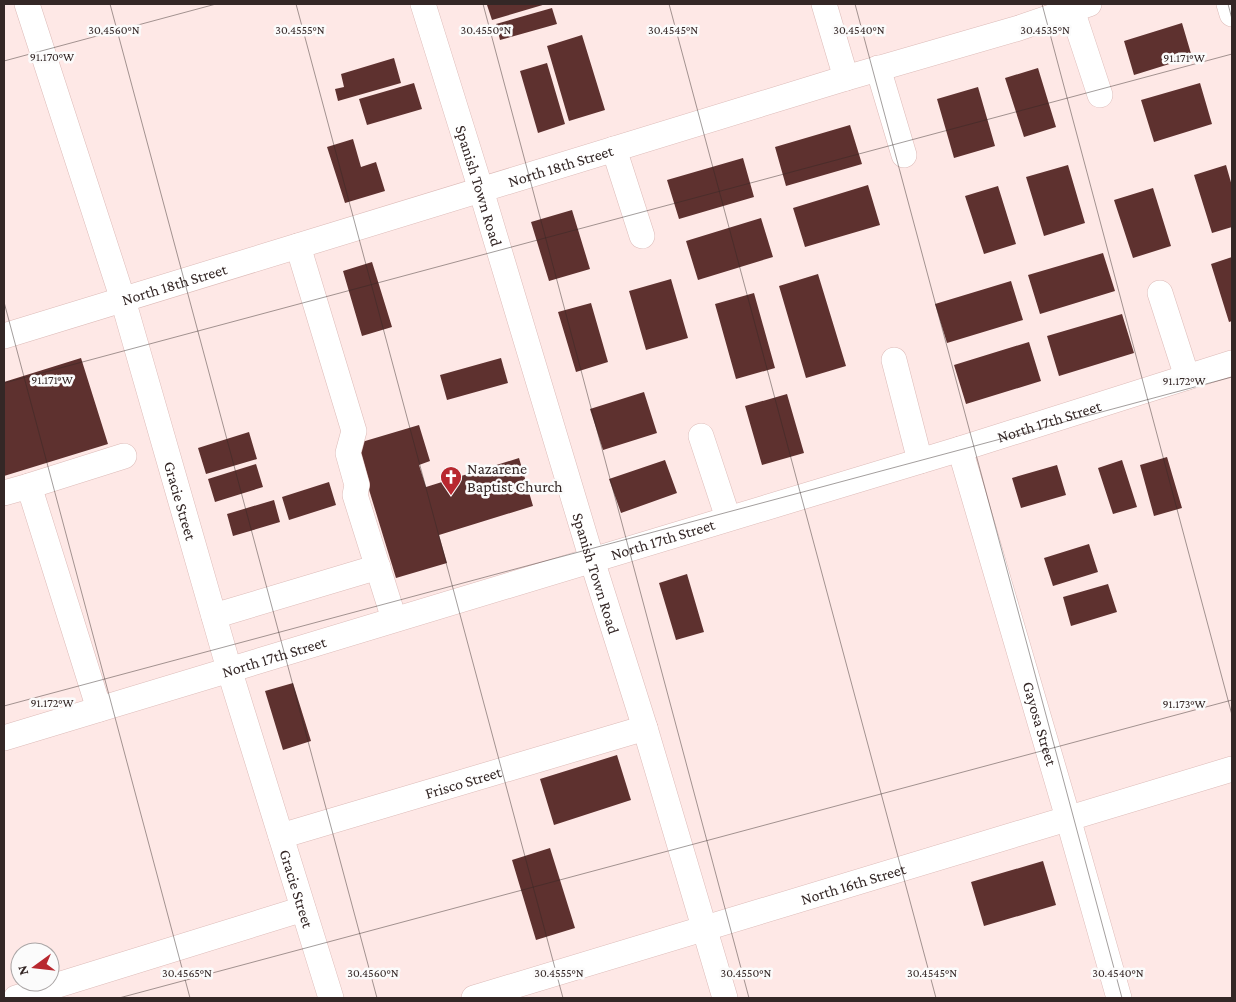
<svg xmlns="http://www.w3.org/2000/svg" width="1236" height="1002" font-family="'Crimson Pro',serif">
<style>
.building{fill:#5e312f}
.lines{fill:none;stroke-linecap:round;stroke-linejoin:round}
.minor-casing{stroke:#ddbbb8;stroke-width:26}
.minor{stroke:#fff;stroke-width:25}
.ticks{fill:none;stroke:#342726;stroke-width:1;stroke-opacity:0.45}
.labels{text-anchor:middle;stroke-width:5;stroke-linejoin:round;paint-order:stroke}
.street-label{font-size:16px;fill:#342726;stroke:#fbfbfb}
.poi-label{font-size:16px;fill:#342726;stroke:#fbfbfb;text-anchor:start}
.ticks-label{font-size:12px;text-anchor:middle;fill:#342726;stroke:#fbfbfb;stroke-width:5;stroke-linejoin:round;paint-order:stroke}
</style>
<rect width="100%" height="100%" fill="#fee8e6"/>
<path class="building" d="M490,4H546L492,20L487,5Z
M552,8L557,24L500,40L496,24Z
M1182,23L1192,57L1134,75L1124,41Z
M582,35L605,110L569,121L547,46Z
M394,58L401,83L338,101L335,89L344,87L341,74Z
M547,63L565,124L538,133L520,71Z
M1038,68L1056,127L1024,137L1005,78Z
M414,83L422,109L367,125L359,99Z
M1200,83L1212,124L1154,142L1141,100Z
M978,87L995,146L954,158L937,99Z
M850,125L862,164L786,186L775,147Z
M353,139L361,167L376,162L385,191L345,203L327,147Z
M743,158L754,197L679,219L667,180Z
M1068,165L1085,223L1044,236L1026,177Z
M1226,165L1232,186V227L1212,233L1194,175Z
M868,185L880,225L805,247L793,208Z
M998,186L1016,244L984,254L965,196Z
M1153,188L1171,246L1133,258L1114,200Z
M572,210L590,269L549,281L531,222Z
M761,218L773,257L698,280L686,241Z
M1103,253L1115,291L1040,314L1028,275Z
M1232,257V321L1229,322L1211,264Z
M372,262L392,327L362,336L343,271Z
M818,274L846,366L806,378L779,286Z
M671,279L688,338L646,350L629,291Z
M1011,281L1023,320L947,343L935,304Z
M754,293L775,368L736,379L715,304Z
M591,303L608,362L576,372L558,312Z
M1122,314L1134,353L1059,376L1047,336Z
M1029,342L1041,381L966,404L954,365Z
M81,358L108,444L4,476V382Z
M501,358L508,383L447,400L440,375Z
M644,392L657,433L603,450L590,409Z
M787,394L804,453L762,465L745,406Z
M419,425L430,461L419,465L426,487L519,458L533,506L439,535L447,563L396,578L355,444Z
M249,432L257,459L206,474L198,448Z
M1167,457L1182,508L1154,516L1140,465Z
M665,460L677,493L621,513L609,479Z
M1122,460L1137,507L1113,514L1098,468Z
M256,464L263,487L215,502L208,479Z
M1057,465L1066,495L1021,508L1012,478Z
M329,482L336,505L289,520L282,497Z
M274,500L280,522L233,536L227,514Z
M1089,544L1098,572L1053,586L1044,558Z
M687,574L704,632L676,640L659,583Z
M1108,584L1117,612L1071,626L1063,597Z
M293,683L311,741L283,750L265,691Z
M617,755L631,800L554,825L540,779Z
M550,848L575,928L536,940L512,860Z
M1043,861L1056,905L984,926L971,882Z"/>
<g class="lines">
<g class="minor-casing">
<g id="minor">
<path id="s1" d="M27,4L123,300L229,669L331,998"/>
<path id="s2" d="M423,4L481,190L592,560L645,728L725,998"/>
<path d="M824,4L846,78"/>
<path d="M1229,4L1232,14"/>
<path d="M1072,10L1100,95"/>
<path d="M878,68L904,155"/>
<path d="M614,149L642,236"/>
<path d="M298,246L354,431L348,453L357,485L355,495L394,619"/>
<path d="M1160,293L1187,377"/>
<path id="s3" d="M4,336L846,78L1019,28L1089,4"/>
<path d="M894,360L920,461"/>
<path d="M701,436L728,518"/>
<path id="s4" d="M960,449L1068,818L1119,998"/>
<path d="M29,486L124,456"/>
<path d="M4,493L29,486L99,709"/>
<path d="M214,616L378,567"/>
<path id="s5" d="M4,738L960,449L1232,363"/>
<path id="s6" d="M281,836L645,728"/>
<path d="M16,998L303,909"/>
<path id="s7" d="M474,998L1232,769"/>
</g>
</g>
<use href="#minor" class="minor"/>
</g>
<path class="ticks" d="M110,4L377,998M296,4L563,998M483,4L749,998M669,4L936,998M855,4L1122,998M1042,4L1232,715M1228,4L1232,19M4,61L216,4M4,302L190,998M4,383L1232,54M4,706L1232,377M119,998L1232,700"/>
<defs>
<g id="church-pin" transform="scale(1.125)"><path d="M0 17L-7.5 6A9.5 9.5 0 1 1 7.5 6Z" fill="#b8282f" stroke="#fbfbfb"/><path d="M-1.2-6h2.4v3.5h3.3v2.4h-3.3V6h-2.4V-.1h-3.3v-2.4h3.3Z" fill="#fff"/></g>
</defs>
<g fill-rule="evenodd">
<use href="#church-pin" x="451" y="477"/>
</g>
<g class="labels">
<g class="street-label">
<text dy="6" stroke="none"><textPath href="#s3" startOffset="582">North 18th Street</textPath></text>
<text dy="6" stroke="none"><textPath href="#s2" startOffset="190">Spanish Town Road</textPath></text>
<text dy="6" stroke="none"><textPath href="#s3" startOffset="178">North 18th Street</textPath></text>
<text dy="6" stroke="none"><textPath href="#s5" startOffset="1092">North 17th Street</textPath></text>
<text dy="6" stroke="none"><textPath href="#s1" startOffset="520">Gracie Street</textPath></text>
<text dy="6" stroke="none"><textPath href="#s5" startOffset="688">North 17th Street</textPath></text>
<text dy="6" stroke="none"><textPath href="#s2" startOffset="595">Spanish Town Road</textPath></text>
<text dy="6" stroke="none"><textPath href="#s5" startOffset="282">North 17th Street</textPath></text>
<text dy="6" stroke="none"><textPath href="#s4" startOffset="286">Gayosa Street</textPath></text>
<text dy="6" stroke="none"><textPath href="#s6" startOffset="190">Frisco Street</textPath></text>
<text dy="6" stroke="none"><textPath href="#s7" startOffset="396">North 16th Street</textPath></text>
<text dy="6" stroke="none"><textPath href="#s1" startOffset="925">Gracie Street</textPath></text>
</g>
<g class="poi-label">
<text x="467" y="474">Nazarene<tspan x="467" dy="18">Baptist Church</tspan></text>
</g>
</g>
<g class="ticks-label">
<text x="114" y="34">30.4560°N</text>
<text x="300" y="34">30.4555°N</text>
<text x="486" y="34">30.4550°N</text>
<text x="673" y="34">30.4545°N</text>
<text x="859" y="34">30.4540°N</text>
<text x="1045" y="34">30.4535°N</text>
<text x="52" y="61">91.170°W</text>
<text x="1184" y="62">91.171°W</text>
<text x="52" y="384">91.171°W</text>
<text x="1184" y="385">91.172°W</text>
<text x="52" y="707">91.172°W</text>
<text x="1184" y="708">91.173°W</text>
<text x="187" y="977">30.4565°N</text>
<text x="373" y="977">30.4560°N</text>
<text x="559" y="977">30.4555°N</text>
<text x="746" y="977">30.4550°N</text>
<text x="932" y="977">30.4545°N</text>
<text x="1118" y="977">30.4540°N</text>
</g>
<rect width="1236" height="1002" fill="none" stroke="#342726" stroke-width="10"/>
<g transform="translate(35 967) rotate(255)"><circle r="24" fill="#fbfbfb" stroke="#aba6a6"/>
<path d="M0-4L9 19L0 12L-9 19Z" fill="#b8282f"/>
<text y="-8" font-size="14" font-weight="bold" text-anchor="middle" fill="#342726">N</text>
</g>
</svg>
